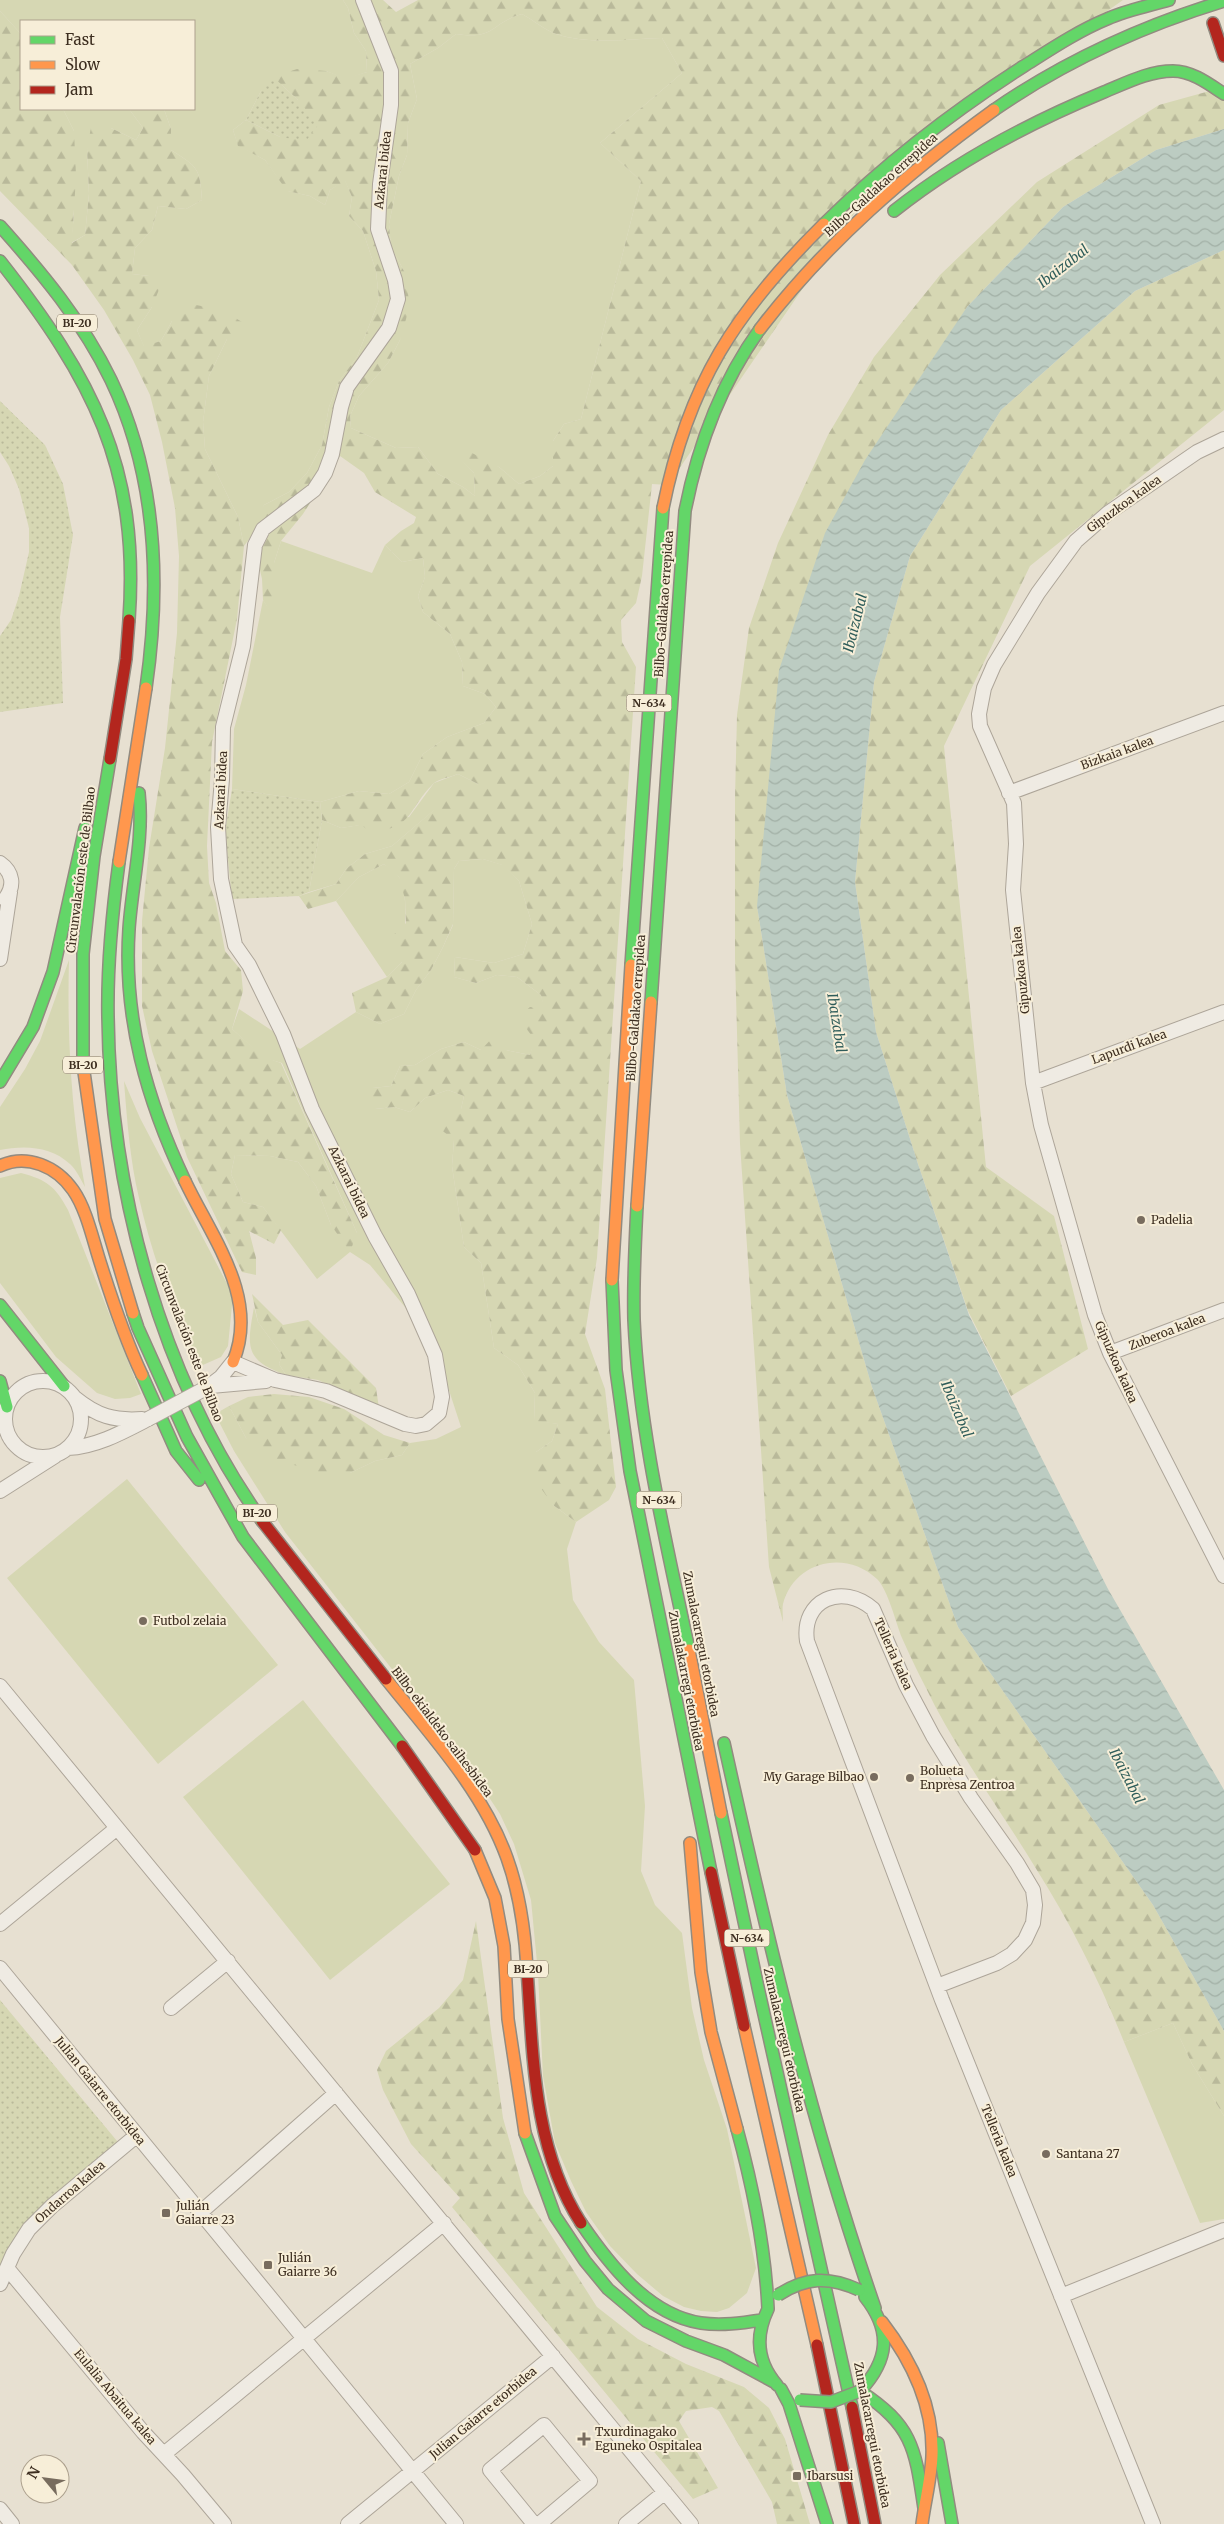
<svg xmlns="http://www.w3.org/2000/svg" width="1224" height="2524" font-family="Merriweather,serif">
<style>
.grass{fill:#d6d7b3}
.forest{fill:url(#forest-firs);fill-rule:evenodd}
.park{fill:url(#park-dots)}
.water{fill:url(#water-waves)}
.lines{fill:none;stroke-linecap:round;stroke-linejoin:round}
.street-casing{stroke:#ada599;stroke-width:16}
.fast-casing{stroke:#928b80;stroke-width:14}
.slow-casing{stroke:#928b80;stroke-width:14}
.jam-casing{stroke:#928b80;stroke-width:14}
.street{stroke:#efebe3;stroke-width:14}
.fast{stroke:#63d668;stroke-width:11}
.slow{stroke:#ff974d;stroke-width:11}
.jam{stroke:#b3261e;stroke-width:11}
.street-bridge-casing{stroke:#ada599;stroke-width:16;stroke-linecap:butt}
.fast-bridge-casing{stroke:#928b80;stroke-width:14;stroke-linecap:butt}
.street-bridge{stroke:#efebe3;stroke-width:14}
.fast-bridge{stroke:#63d668;stroke-width:11}
.poi-dot{fill:#786c5e;stroke:#f7eed8;stroke-width:2}
.labels{text-anchor:middle;stroke-width:4;stroke-linejoin:round;paint-order:stroke}
.shield{fill:#f7eed8;stroke:#756857;stroke-width:1}
.shield-label{font-size:11px;font-weight:bold;fill:#3d2e20}
.street-label{font-size:12px;fill:#3d2e20;stroke:#f7eed8}
.poi-label{font-size:12px;fill:#3d2e20;stroke:#f7eed8;text-anchor:start}
.water-label{font-size:14px;font-style:italic;fill:#2f5d5a;stroke:#f7eed8}
</style>
<defs>
<pattern id="forest-firs" width="22" height="20" patternUnits="userSpaceOnUse" patternTransform="scale(1.25)"><rect width="22" height="20" fill="#d6d7b3"/><path d="M5 1l3.5 6h-7zM16 11l3.5 6h-7z" fill="#b9b99a"/></pattern>
<pattern id="park-dots" width="8" height="8" patternUnits="userSpaceOnUse" patternTransform="scale(1.25)"><rect width="8" height="8" fill="#d6d7b3"/><path d="M2 2h.1M6 6h.1" fill="none" stroke="#b9b99a" stroke-width="1.8" stroke-linecap="round"/></pattern>
<pattern id="water-waves" width="16" height="10" patternUnits="userSpaceOnUse" patternTransform="scale(1.25)"><rect width="16" height="10" fill="#bcccc2"/><path d="M0 5q4-4 8 0t8 0" fill="none" stroke="#a2b0a6"/></pattern>
</defs>
<rect width="100%" height="100%" fill="#e7e0d1"/>
<path class="grass" d="M0,0H343L348,8L354,33L366,51L367,72L346,79L326,71L261,91L246,120L233,130L238,145L265,160L288,191L310,196L325,205L330,190L345,180L352,197L349,216L363,231L376,271L379,300L357,357L339,381L329,407L322,445L307,473L289,492L264,505L256,530L244,546L238,517L205,449L203,422L209,376L227,339L172,321L161,341L144,347L137,330L152,307L149,276L132,274L135,248L152,230L158,206L186,209L202,200C200,168 198,167 171,150V129L164,109H194V21H21V34L0,11Z
M522,14C533,20 545,30 556,34C590,45 628,39 662,38L682,73L600,143L641,181L581,419L564,424L553,441V466L540,476L519,484L499,467L457,456L474,473L475,496L463,487L438,474L418,447L396,448L351,428L350,416L359,396L388,363L400,340L404,271L391,247L389,224L399,176L407,155L408,123L417,99L410,64L438,48L456,34C496,40 490,23 522,14Z
M63,109H129L143,128L136,140L111,128L87,149L89,194L85,235L71,243L74,215V131Z
M281,541L372,573L385,545L402,562L423,558L425,577L418,596L423,612L450,634L462,662L463,686L485,694L496,707L484,723L447,737L423,754L409,782L389,794L359,791L320,802L232,789L234,729L246,685L263,600L274,616V563Z
M458,774L478,784L433,811L392,846L365,854L346,869L336,884L309,892L322,820L341,828L409,817L434,783Z
M483,859L503,865L519,881L532,924L523,954L494,963L455,957L454,977L476,983L497,975L517,977L541,995L545,1009L530,1055L506,1050H481L464,1042L441,1049L415,1065L400,1066L391,1086L373,1088L375,1109L394,1107L410,1112L425,1098L448,1090L464,1096L454,1140L452,1166L464,1247L481,1263L494,1348L518,1365L535,1393L534,1420L558,1424L552,1441L536,1452L553,1505L576,1522L567,1549L573,1600L599,1642L634,1680L645,1806L641,1871L655,1905L682,1933L692,2008L704,2060L727,2129L756,2268L747,2293L729,2308L717,2312L701,2311L684,2307L663,2296L637,2274L610,2246L586,2212L571,2181L555,2143L543,2076L538,1973L531,1900L514,1844L500,1814L473,1773L285,1532L234,1451L215,1414L229,1406L246,1438L350,1473L375,1461L402,1455L410,1443L436,1439L461,1427L428,1326L405,1307L370,1265L350,1252L317,1279L263,1207L243,1202L231,1174L235,1155L270,1156L298,1162L316,1186L331,1225L357,1233L282,1063L264,1058L232,1029L239,1009L300,1049L356,1012L380,1024L404,1014L416,990L431,970L443,947L453,925L454,869L459,861Z
M384,864C388,867 396,872 399,877C410,895 404,941 402,962L387,977L336,901L359,877Z
M69,960C67,1036 71,1111 85,1187C81,1180 76,1169 70,1164C51,1146 24,1145 0,1150V1107L25,1069L40,1041Z
M124,1081L140,1118L233,1295L228,1346L221,1357L196,1368C174,1313 152,1256 139,1198C130,1160 127,1120 124,1081Z
M21,1173C47,1180 55,1186 68,1210L141,1394L130,1398L115,1399L97,1393L56,1357L0,1283V1178Z
M254,1307L258,1322L282,1355L279,1364L286,1375C244,1360 247,1347 254,1307Z
M127,1479L278,1665L158,1764L7,1578Z
M303,1700L450,1884L330,1980L183,1797Z
M1173,2023L1192,2064L1224,2116V2219L1200,2223L1124,2042Z"/>
<path class="forest" d="M343,0H383L396,12L418,0H1123L886,167L668,485L652,484L642,576L636,603L621,620L622,642L636,667L597,1258L585,1334L605,1389L616,1487L609,1500L576,1522L553,1505L530,1473L536,1452L552,1441L558,1424L534,1421L535,1393L518,1365L494,1348L481,1263L464,1247L452,1166L454,1140L439,1128L442,1113L461,1109L464,1096L448,1090L425,1098L410,1112L394,1107L375,1109L365,1099L373,1088L391,1086L400,1066L415,1065L441,1049L464,1042L481,1050L496,1034L506,1050L530,1055L534,1039L518,1017L530,1007L544,1009L541,995L517,977L497,975L476,983L454,977L455,957L494,963L523,954L532,924L519,881L502,865L483,859L459,861L454,869L453,924L443,947L431,970L416,990L404,1014L380,1024L356,1012L352,993L387,977L402,962L387,941L406,923L405,899L399,877L384,864L359,877L336,901L308,909L299,896L336,884L346,869L365,854L392,846L456,791L478,784L458,774C451,777 438,779 433,784C407,810 415,826 372,833L361,825L341,828L322,820L320,802L359,791L389,794L409,782L423,754L447,737L484,723L496,707L485,694L463,686L462,662L450,634L423,612L418,596L425,577L423,558L402,562L385,545L401,531L414,523L416,517L375,492L364,473L340,456L303,514L281,541L274,563V618L263,600L262,579L257,557L256,518L264,505L289,492L307,473L322,445L329,407L339,381L357,357L379,300L376,271L363,231L349,216L352,197L345,181L330,190L325,205L310,196L287,191L265,160L238,146L233,130L246,120L280,137L298,100L273,77L297,69L326,71L346,78L367,72L366,51L354,33L348,8ZM522,14C533,20 545,30 556,34C590,45 628,39 662,38L682,73L600,143L641,181L581,419L564,424L553,441V466L540,476L519,484L499,467L472,453L456,456L474,473L475,496L463,487L438,474L418,447L396,448L351,428L350,416L359,396L388,363L400,340L410,305L404,271L391,247L389,224L399,176L407,155L408,123L417,99L410,64L438,48L456,34C496,40 490,23 522,14Z
M0,11L21,34V109H63L74,131L76,176L72,243L85,235L89,194L87,149L92,122L111,128L136,140L143,128L129,109H164L171,129V150C198,167 200,168 202,200L186,209L158,206L152,230L135,248L132,274L149,276L160,287L152,307L137,330L144,346L161,341L172,321L196,305L222,310L242,322L227,339L209,376L203,422L205,449L238,517L244,546L237,619L212,742L207,846L209,883L216,903L225,951L241,970L243,991L232,1029L264,1057L281,1063L357,1233L350,1252L331,1225L316,1186L298,1162L270,1156L235,1155L231,1174L243,1202L263,1207L281,1230L274,1244L249,1231L256,1258V1275L242,1272L187,1157L152,1051L142,1006V921L149,848L165,748L177,633L179,556L175,508L162,442L150,395L133,360L104,310L72,265L0,191Z
M1224,87V129L1156,150L1063,207L967,307L757,906L787,1095L872,1387L958,1627L1153,1905L1224,2031V2116L1192,2064L1173,2023L1124,2042C1100,1982 1070,1922 1035,1867C1002,1813 965,1762 935,1706C924,1684 912,1661 902,1638C896,1623 888,1590 877,1579C846,1549 794,1561 783,1604C782,1609 783,1616 783,1622L769,1567L740,1144L735,958V798L737,715L749,628L778,543L828,435L874,357L940,275L1037,182L1159,105Z
M1224,250V410L1030,566L944,746L986,1167L1054,1216L1088,1349L1011,1396L968,1311L918,1164L876,1032L855,882L874,682L910,556L1001,410L1135,291Z
M252,1294L283,1325L308,1320L376,1388L379,1408L318,1380L286,1375L279,1364L282,1355L258,1322Z
M274,1394L309,1397L344,1409L384,1435L410,1443L402,1455L375,1461L350,1473L321,1474L267,1456L246,1438L229,1406L248,1397Z
M476,1921L503,2118L524,2193L597,2307L638,2339L686,2364L744,2387L769,2408L785,2439L810,2524H777L772,2502L719,2411L712,2407L686,2411L679,2421L718,2488L693,2499L452,2207L460,2198L411,2144L383,2090L377,2070L386,2051L439,2008L463,1980Z"/>
<path class="park" d="M273,77L298,100L318,125L306,141L280,137L246,120L261,91Z
M0,401L45,445L63,484L73,535L60,617L63,703L0,712V636L11,620L19,596L29,552V528L19,489L9,466L0,452Z
M232,789L320,802L322,820L309,892L299,896L232,899L225,831Z
M0,2000L122,2147L52,2206L0,2276Z"/>
<path class="water" d="M1224,129V250L1135,291L1001,410L910,556L874,682L855,882L876,1032L918,1164L969,1315L1108,1589L1224,1790V2031L1153,1905L958,1627L872,1387L787,1095L757,906L779,670L825,533L865,460L967,307L1063,207L1156,150Z"/>
<g class="lines">
<g class="street-casing">
<path id="street" d="M1224,439L1197,452L1108,513L1076,541L1038,593L994,665L984,688L979,714L980,726L1014,803L1016,844L1013,890L1033,1083L1041,1125L1095,1315L1110,1353L1224,1576
M1009,793L1224,713
M0,863C13,872 15,886 5,899
M0,959L10,892
M1033,1083L1224,1012
M1110,1353L1224,1310
M5 1419a38 38 0 1 1 76 0a38 38 0 1 1-76 0Z
M211,1386L266,1381
M208,1387L221,1377L233,1362L275,1380L326,1391L405,1424L416,1426L426,1424L439,1413L442,1397L435,1355L408,1294L375,1236L312,1109L283,1034L249,965L235,945L221,879L218,827L222,779L223,727L243,646L255,545L263,529L314,490L325,473L332,454L341,407L347,387L389,328L398,299L395,280L378,229L380,184L391,105V71L363,0
M75,1398C97,1416 114,1421 142,1419
M68,1448C96,1447 123,1432 148,1419
M0,1491L55,1456
M0,1686L691,2524
M0,1924L117,1828
M0,1968L456,2524
M937,1986L997,1963L1012,1954L1025,1940L1033,1923L1035,1905L1033,1890L1017,1863L971,1798L933,1736L906,1685L873,1609C842,1582 801,1600 807,1641L942,2000L1153,2524
M171,2008L228,1961
M201,2212L336,2093
M7,2268L143,2432L183,2475L224,2524
M0,2284L13,2254L29,2229L52,2206L136,2136
M1061,2296L1224,2230
M164,2454L444,2223
M0,2509L12,2524
M348,2524L553,2356
M534,2524L490,2470L544,2425L590,2481L539,2524
M626,2524L665,2492"/>
</g>
<g class="fast-casing">
<path id="fast" d="M994,110C1065,61 1142,26 1224,1
M894,211C958,160 1029,123 1104,92C1126,83 1149,71 1173,71C1192,71 1209,84 1224,94
M824,224C885,164 952,112 1024,66C1051,49 1078,31 1107,19C1127,10 1148,6 1169,0
M0,226C42,273 83,322 111,380C157,476 161,584 146,688
M0,261C92,378 140,467 129,620
M139,793C144,838 132,884 129,929C123,1018 147,1101 185,1181
M119,862C112,914 107,965 108,1017C110,1191 161,1378 262,1521
M631,965L663,508
M651,1002L685,511C698,445 721,383 760,329
M83,1065V954L94,856L110,759
M0,1082L33,1027L53,972L85,828
M637,1206C635,1245 633,1282 634,1320C639,1431 666,1541 689,1650
M612,1280L616,1370L630,1471L711,1872
M0,1305L64,1386
M133,1313L138,1328L187,1437L243,1537L402,1746
M142,1375L176,1451L199,1480
M0,1381L7,1407
M724,1743C766,1933 811,2124 875,2308
M721,1813L759,1992L852,2407
M737,2129C753,2187 765,2247 768,2308
M525,2133L555,2216L585,2261L608,2289L646,2321L686,2341L724,2355L774,2382
M581,2223C609,2264 648,2315 701,2323C721,2326 742,2323 762,2320
M865,2297C892,2331 889,2360 860,2391C913,2426 915,2448 924,2508
M768,2309C755,2336 757,2362 777,2385
M781,2389L789,2404L827,2524
M938,2443L952,2524"/>
</g>
<g class="slow-casing">
<path id="slow" d="M760,329C826,243 907,173 994,110
M663,508C688,384 735,312 824,224
M119,862L146,688
M83,1065L105,1219L133,1313
M0,1166C27,1153 57,1167 73,1190C87,1210 93,1241 101,1265C113,1303 125,1339 142,1375
M185,1181C212,1238 260,1298 233,1362
M637,1206L651,1002
M612,1280L631,965
M689,1650L721,1813
M386,1679C430,1734 483,1791 507,1858C520,1894 525,1932 527,1969
M690,1843L701,1972L711,2032L737,2129
M475,1850L495,1898L504,1946L508,2019L525,2133
M744,2026L817,2345
M882,2322C912,2361 934,2405 932,2456C931,2479 925,2501 922,2524"/>
</g>
<g class="jam-casing">
<path id="jam" d="M1213,23L1224,56
M110,759L126,659L129,620
M262,1521L386,1679
M402,1746L475,1850
M711,1872L744,2026
M527,1969C533,2055 533,2149 581,2223
M817,2345L854,2524
M852,2407L875,2524"/>
</g>
<use href="#street" class="street"/>
<use href="#fast" class="fast"/>
<use href="#slow" class="slow"/>
<use href="#jam" class="jam"/>
<g class="street-bridge-casing">
<path id="street-bridge" d="M148,1419L208,1387"/>
</g>
<g class="fast-bridge-casing">
<path id="fast-bridge" d="M778,2295C806,2277 829,2276 859,2290
M800,2400L831,2402L860,2391"/>
</g>
<use href="#street-bridge" class="street-bridge"/>
<use href="#fast-bridge" class="fast-bridge"/>
</g>
<g class="poi-dot">
<circle cx="1141" cy="1220" r="5"/>
<circle cx="143" cy="1621" r="5"/>
<circle cx="874" cy="1777" r="5"/>
<circle cx="910" cy="1778" r="5"/>
<circle cx="1046" cy="2154" r="5"/>
<rect x="161" y="2208" width="10" height="10" rx="2.5"/>
<rect x="263" y="2260" width="10" height="10" rx="2.5"/>
<path d="M581.5 2431.5h5v5h5v5h-5v5h-5v-5h-5v-5h5z"/>
<rect x="792" y="2471" width="10" height="10" rx="2.5"/>
</g>
<g class="labels">
<g class="shield">
<rect x="57" y="314.5" width="40" height="17" rx="4"/>
<rect x="626.5" y="694.5" width="45" height="17" rx="4"/>
<rect x="63" y="1056.5" width="40" height="17" rx="4"/>
<rect x="636.5" y="1491.5" width="45" height="17" rx="4"/>
<rect x="237" y="1504.5" width="40" height="17" rx="4"/>
<rect x="724.5" y="1929.5" width="45" height="17" rx="4"/>
<rect x="508" y="1960.5" width="40" height="17" rx="4"/>
</g>
<g class="shield-label">
<text x="77" y="327">BI-20</text>
<text x="649" y="707">N-634</text>
<text x="83" y="1069">BI-20</text>
<text x="659" y="1504">N-634</text>
<text x="257" y="1517">BI-20</text>
<text x="747" y="1942">N-634</text>
<text x="528" y="1973">BI-20</text>
</g>
<g class="street-label">
<text transform="translate(383 170) rotate(-84)" y="4">Azkarai bidea</text>
<text transform="translate(881 185) rotate(-42)" y="4">Bilbo-Galdakao errepidea</text>
<text transform="translate(1124 504) rotate(-36)" y="4">Gipuzkoa kalea</text>
<text transform="translate(664 604) rotate(-86)" y="4">Bilbo-Galdakao errepidea</text>
<text transform="translate(1117 753) rotate(-20)" y="4">Bizkaia kalea</text>
<text transform="translate(221 790) rotate(-87)" y="4">Azkarai bidea</text>
<text transform="translate(81 870) rotate(-83)" y="4">Circunvalación este de Bilbao</text>
<text transform="translate(1021 970) rotate(-96)" y="4">Gipuzkoa kalea</text>
<text transform="translate(636 1008) rotate(-86)" y="4">Bilbo-Galdakao errepidea</text>
<text transform="translate(1129 1047) rotate(-20)" y="4">Lapurdi kalea</text>
<text transform="translate(349 1182) rotate(64)" y="4">Azkarai bidea</text>
<text transform="translate(1167 1332) rotate(-21)" y="4">Zuberoa kalea</text>
<text transform="translate(189 1343) rotate(69)" y="4">Circunvalación este de Bilbao</text>
<text transform="translate(1116 1362) rotate(66)" y="4">Gipuzkoa kalea</text>
<text transform="translate(701 1644) rotate(79)" y="4">Zumalacarregui etorbidea</text>
<text transform="translate(893 1654) rotate(66)" y="4">Telleria kalea</text>
<text transform="translate(686 1681) rotate(79)" y="4">Zumalakarregi etorbidea</text>
<text transform="translate(442 1732) rotate(53)" y="4">Bilbo ekialdeko saihesbidea</text>
<text transform="translate(784 2040) rotate(77)" y="4">Zumalacarregui etorbidea</text>
<text transform="translate(100 2091) rotate(51)" y="4">Julian Gaiarre etorbidea</text>
<text transform="translate(999 2141) rotate(68)" y="4">Telleria kalea</text>
<text transform="translate(70 2192) rotate(-41)" y="4">Ondarroa kalea</text>
<text transform="translate(115 2397) rotate(50)" y="4">Eulalia Abaitua kalea</text>
<text transform="translate(483 2413) rotate(-40)" y="4">Julian Gaiarre etorbidea</text>
<text transform="translate(872 2435) rotate(79)" y="4">Zumalacarregui etorbidea</text>
</g>
<g class="poi-label">
<text x="1151" y="1224">Padelia</text>
<text x="153" y="1625">Futbol zelaia</text>
<text x="920" y="1775">Bolueta<tspan x="920" dy="14">Enpresa Zentroa</tspan></text>
<text x="864" y="1781" text-anchor="end">My Garage Bilbao</text>
<text x="1056" y="2158">Santana 27</text>
<text x="176" y="2210">Julián<tspan x="176" dy="14">Gaiarre 23</tspan></text>
<text x="278" y="2262">Julián<tspan x="278" dy="14">Gaiarre 36</tspan></text>
<text x="595" y="2436">Txurdinagako<tspan x="595" dy="14">Eguneko Ospitalea</tspan></text>
<text x="807" y="2480">Ibarsusi</text>
</g>
<g class="water-label">
<text transform="translate(1063 266) rotate(-38)" y="5">Ibaizabal</text>
<text transform="translate(855 623) rotate(-76)" y="5">Ibaizabal</text>
<text transform="translate(837 1023) rotate(81)" y="5">Ibaizabal</text>
<text transform="translate(957 1409) rotate(67)" y="5">Ibaizabal</text>
<text transform="translate(1127 1776) rotate(63)" y="5">Ibaizabal</text>
</g>
</g>
<rect x="20" y="20" width="175" height="90" fill="#f7eed8" stroke="#ada18e"/>
<rect x="30" y="36" width="25" height="8" fill="#63d668" stroke="#ada18e"/>
<text x="65" y="45" font-size="15" fill="#3d2e20">Fast</text>
<rect x="30" y="61" width="25" height="8" fill="#ff974d" stroke="#ada18e"/>
<text x="65" y="70" font-size="15" fill="#3d2e20">Slow</text>
<rect x="30" y="86" width="25" height="8" fill="#b3261e" stroke="#ada18e"/>
<text x="65" y="95" font-size="15" fill="#3d2e20">Jam</text>
<g transform="translate(45 2479) rotate(299)"><circle r="24" fill="#f7eed8" stroke="#ada18e"/>
<path d="M0-4L9 19L0 12L-9 19Z" fill="#786c5e"/>
<text y="-8" font-size="14" font-weight="bold" text-anchor="middle" fill="#3d2e20">N</text>
</g>
</svg>
